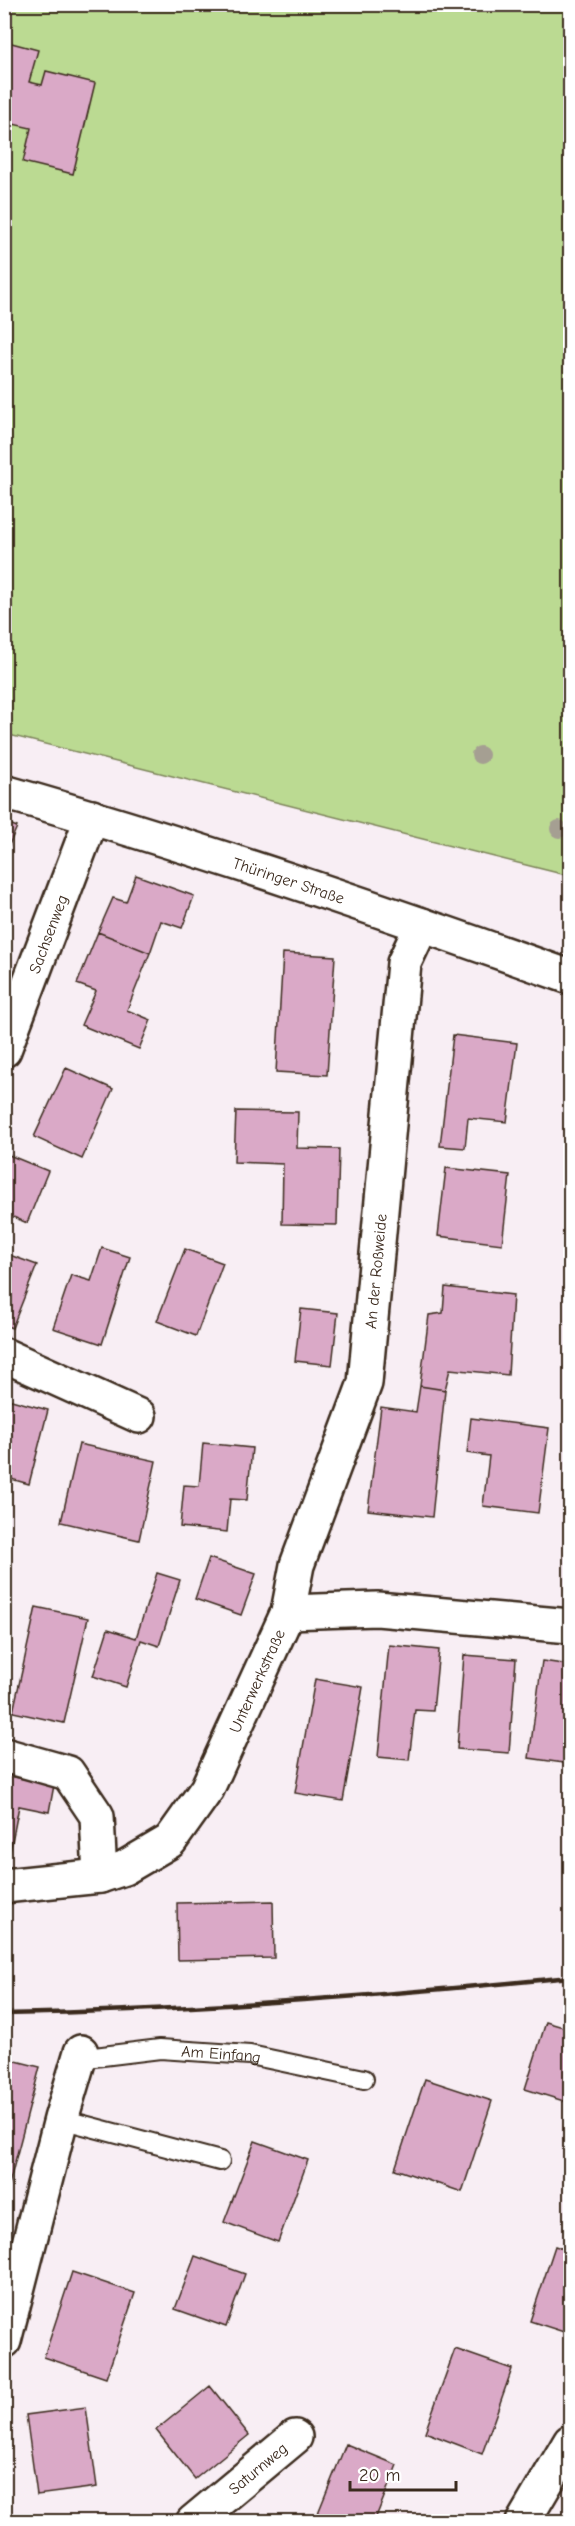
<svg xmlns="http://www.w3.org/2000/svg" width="575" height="2526" font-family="'Comic Neue',sans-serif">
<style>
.green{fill:#bbda92;stroke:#7b8258;stroke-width:1.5}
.building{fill:#daa9c7;stroke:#3b2a1e;stroke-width:1.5}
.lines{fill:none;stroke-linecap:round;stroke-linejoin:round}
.lane-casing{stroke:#3b2a1e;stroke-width:22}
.street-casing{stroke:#3b2a1e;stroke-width:38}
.lane{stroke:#fff;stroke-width:18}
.street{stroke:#fff;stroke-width:33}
.rail{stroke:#3b2a1e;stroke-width:4.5}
.tree{fill:#a59f92}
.labels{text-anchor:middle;stroke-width:6;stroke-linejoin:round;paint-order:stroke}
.street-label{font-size:16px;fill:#3b2a1e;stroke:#fff}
</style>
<rect width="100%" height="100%" fill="#f8eef4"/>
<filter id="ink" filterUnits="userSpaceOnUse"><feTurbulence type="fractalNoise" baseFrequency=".0167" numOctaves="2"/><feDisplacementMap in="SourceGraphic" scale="12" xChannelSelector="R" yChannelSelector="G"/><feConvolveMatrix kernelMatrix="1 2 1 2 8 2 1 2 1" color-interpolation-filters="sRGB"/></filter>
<g filter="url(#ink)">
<path class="green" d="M4,5H570V876L5,734Z"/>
<path class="building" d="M4,41L38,50L29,82L42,85L46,71L95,83L73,174L23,162L31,128L4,122Z
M4,822L17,827L8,847L4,846Z
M136,875L194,896L182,928L161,921L150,953L98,932L113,898L126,902Z
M98,932L150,953L127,1010L151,1020L139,1049L81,1025L96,991L77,984Z
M283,953L335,956L327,1075L276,1072Z
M453,1035L517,1043L507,1122L468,1118L465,1148L440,1146Z
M66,1068L113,1089L82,1159L34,1137Z
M236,1111L298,1112L297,1148L339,1149L337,1225L282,1224L283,1164L234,1162Z
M4,1153L48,1171L27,1223L4,1213Z
M446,1168L510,1175L502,1244L438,1236Z
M102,1248L130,1257L102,1344L53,1328L71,1275L91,1281Z
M185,1249L223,1263L196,1336L157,1321Z
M4,1253L37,1265L12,1328L4,1325Z
M445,1287L513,1295L508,1375L450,1369L445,1390L420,1386L429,1315L443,1313Z
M301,1309L338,1313L332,1365L295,1361Z
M420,1386L445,1390L432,1517L368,1510L381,1407L416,1412Z
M4,1398L48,1410L29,1484L4,1477Z
M471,1418L549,1428L538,1513L483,1506L489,1456L467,1453Z
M203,1443L252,1448L247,1500L230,1499L227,1532L180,1527L184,1485L199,1486Z
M79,1444L156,1461L139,1540L61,1522Z
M209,1558L256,1574L241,1615L195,1599Z
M157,1573L180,1580L159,1646L141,1640L126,1687L93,1676L108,1629L136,1638Z
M36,1607L88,1618L64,1723L13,1712Z
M389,1645L439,1650L433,1711L415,1710L409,1760L378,1757Z
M464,1655L516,1659L509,1753L457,1749Z
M542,1661L570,1665V1764L529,1758Z
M315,1679L363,1687L343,1801L295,1793Z
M4,1775L54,1785L49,1812L19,1806L10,1852L4,1851Z
M273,1901L274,1958L178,1960L177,1903Z
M546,2022L570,2029V2103L525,2089Z
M4,2058L40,2067L7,2192L4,2191Z
M425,2079L492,2101L462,2192L395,2169Z
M255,2141L308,2160L278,2242L224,2222Z
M555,2246L570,2251V2334L530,2321Z
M195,2256L245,2274L226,2327L175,2309Z
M72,2272L135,2293L106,2378L44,2357Z
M455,2349L512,2369L482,2454L425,2432Z
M210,2386L249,2435L195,2479L156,2430Z
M86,2407L97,2487L37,2495L26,2415Z
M346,2444L397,2465L374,2522H339L318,2513Z
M61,2516V2522H8V2518Z"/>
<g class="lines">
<g class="lane-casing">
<g id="lane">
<path id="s1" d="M78,2059L160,2049L250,2055L364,2079"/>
<path d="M61,2119L220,2161"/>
</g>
</g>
<g class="street-casing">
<g id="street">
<path id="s2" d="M4,792C195,846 384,911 570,977"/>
<path id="s3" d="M4,1050L92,817"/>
<path d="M4,1355L139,1416"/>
<path d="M288,1612L377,1609L570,1626"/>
<path d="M4,1755L68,1773L97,1816L100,1876"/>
<path id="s4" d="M4,1886L100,1876L124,1868L170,1841L207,1789L288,1612L297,1565L365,1383L404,963L422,925"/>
<path d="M4,2341L61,2119L81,2052"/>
<path id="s5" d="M193,2522L295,2437"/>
<path d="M523,2522L570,2442"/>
</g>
</g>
<use href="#lane" class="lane"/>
<use href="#street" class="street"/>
<path class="rail" d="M4,2014C194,2010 382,1996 570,1977"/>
</g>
<g class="tree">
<circle cx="480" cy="755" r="9"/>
<circle cx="559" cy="829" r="9"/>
</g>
</g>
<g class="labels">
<g class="street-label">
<text dy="6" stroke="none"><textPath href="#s2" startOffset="298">Thüringer Straße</textPath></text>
<text dy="6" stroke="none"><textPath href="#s3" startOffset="124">Sachsenweg</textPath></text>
<text dy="6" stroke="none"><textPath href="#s4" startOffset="788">An der Roßweide</textPath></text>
<text dy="6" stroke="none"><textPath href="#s4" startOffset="358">Unterwerkstraße</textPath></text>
<text dy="6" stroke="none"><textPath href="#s1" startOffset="144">Am Einfang</textPath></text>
<text dy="6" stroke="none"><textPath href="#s5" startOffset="84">Saturnweg</textPath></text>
</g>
</g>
<rect width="575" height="2526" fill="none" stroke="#fff" stroke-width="24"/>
<rect x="12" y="12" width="551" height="2502" fill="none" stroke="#3b2a1e" stroke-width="2" filter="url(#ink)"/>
<path d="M350 2481v9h106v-9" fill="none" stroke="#3b2a1e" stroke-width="3"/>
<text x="359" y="2481" font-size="18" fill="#3b2a1e" stroke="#ffffff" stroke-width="4.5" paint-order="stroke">20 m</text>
</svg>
